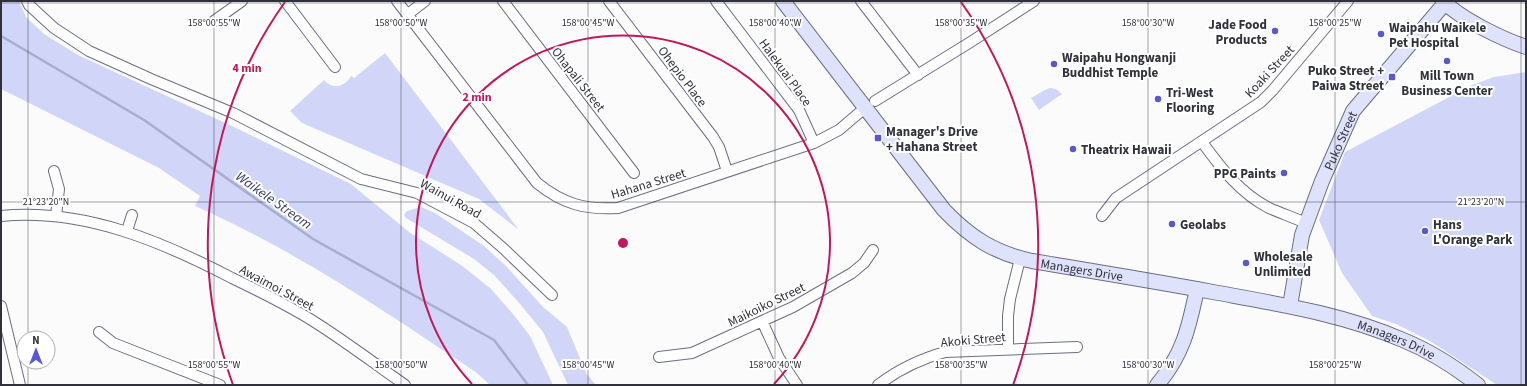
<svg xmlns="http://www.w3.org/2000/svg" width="1527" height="386" font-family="'Source Sans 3',sans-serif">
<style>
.green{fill:#d1d6f8}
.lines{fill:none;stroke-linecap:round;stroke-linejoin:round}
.stream{stroke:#a8adcf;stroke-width:2.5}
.street-casing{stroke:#6b6e83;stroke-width:12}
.secondary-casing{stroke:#6b6e83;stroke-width:16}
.street{stroke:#fff;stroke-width:10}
.secondary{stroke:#dfe2fb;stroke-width:14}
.ticks{fill:none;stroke:#30313a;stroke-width:1;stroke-opacity:0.45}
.ring{fill:none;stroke:#c2185b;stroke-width:2}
.poi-dot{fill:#5958cf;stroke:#fff;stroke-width:1.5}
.labels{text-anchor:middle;stroke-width:4;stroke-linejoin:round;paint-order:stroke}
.poi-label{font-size:13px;font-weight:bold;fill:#30313a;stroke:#fff;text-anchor:start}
.street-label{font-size:13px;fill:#30313a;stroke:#fff}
.water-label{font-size:14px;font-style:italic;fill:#373a69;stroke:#fff}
.ticks-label{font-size:10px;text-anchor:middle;fill:#30313a;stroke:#fff;stroke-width:4;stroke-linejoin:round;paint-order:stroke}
.centre{fill:#c2185b;stroke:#fff;stroke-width:2}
.ring-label{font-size:12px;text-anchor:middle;font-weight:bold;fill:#c2185b;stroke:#fff;stroke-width:4;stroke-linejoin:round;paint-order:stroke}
</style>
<rect width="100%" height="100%" fill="#fbfbfb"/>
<path class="green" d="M1,1H19L26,17L44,34L78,55L234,127L351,184L409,232L461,265L490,288L513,314L530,336L553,385H490L477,373C386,312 295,250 195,206L200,196L159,168L1,89Z
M385,53L519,230L479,199L302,123L290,111L324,80C332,90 345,87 351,76L354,78Z
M1526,72V385H1497L1430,341L1396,324L1372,316L1342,273L1319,220L1345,152L1472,85L1494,77Z
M1050,88L1056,89L1062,94L1039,110L1031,98L1045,90Z
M421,207L435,213L484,246L505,265L543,307L567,327L586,373L596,385H568L543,332L520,304L494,275L474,259L406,218L404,215L407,211Z"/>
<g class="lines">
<path class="stream" d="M1,36L144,120L313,239L494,340L528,385"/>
<g class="street-casing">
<path id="street" d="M27,1L29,5L54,28L89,51L151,79L233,113L361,179L417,193L474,223L504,249L552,295
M285,1L335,67
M397,1L537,183C563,204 585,210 618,208L814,143L839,130L866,107
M503,1L634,173
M609,1L713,137L719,147L727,171
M716,1L799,110L814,143
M861,1L918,75
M408,14L425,1
M214,21L242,1
M875,101L969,43L1034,1
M1202,142C1221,168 1240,193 1269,208C1281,213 1294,218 1306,223
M54,171L59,189L56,216
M1,216C83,208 161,241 232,278C257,290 281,302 305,316C340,337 372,362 405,385
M1102,216L1116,198L1261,102L1273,90L1348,1
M127,231L132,215
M1,306L20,385
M762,321L779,358L797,385
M99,332L113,343L220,385
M1008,349V316L1010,299L1020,259
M659,357L692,353L793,307L852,273L864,263L873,250
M878,385C899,369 920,359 945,352L1077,347"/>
</g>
<g class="secondary-casing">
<g id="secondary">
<path id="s1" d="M783,1L944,210C970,237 994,253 1032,261C1092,271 1153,281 1213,292C1278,304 1343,314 1403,340C1430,351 1455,367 1478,385"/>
<path d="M1443,1C1461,19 1502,39 1526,47"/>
<path id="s2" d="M1290,306L1302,235L1322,181L1353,111L1445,3"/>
<path d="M1157,385C1183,355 1189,327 1197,289"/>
</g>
</g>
<use href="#street" class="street"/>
<use href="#secondary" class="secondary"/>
</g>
<path class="ticks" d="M28,1V338M214,1V385M401,1V385M588,1V385M775,1V385M961,1V385M1148,1V385M1335,1V385M1521,1V385M1,3H1526M1,202H1526M28,362V385"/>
<g class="ring">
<path d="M472 384A207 207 0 1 1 774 384"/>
<path d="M233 385A415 415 0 0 1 285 2M961 2A415 415 0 0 1 1013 385"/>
</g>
<g class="poi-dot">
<circle cx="1275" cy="31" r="4"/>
<circle cx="1381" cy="34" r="4"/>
<circle cx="1447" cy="61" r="4"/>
<circle cx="1054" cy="64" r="4"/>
<rect x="1388" y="73" width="8" height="8" rx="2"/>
<circle cx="1158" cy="99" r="4"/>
<rect x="874" y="134" width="8" height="8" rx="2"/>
<circle cx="1073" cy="149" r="4"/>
<circle cx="1284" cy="173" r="4"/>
<circle cx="1172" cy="224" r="4"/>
<circle cx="1425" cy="231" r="4"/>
<circle cx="1246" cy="263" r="4"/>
</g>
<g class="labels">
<g class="poi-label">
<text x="1267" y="29" text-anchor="end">Jade Food<tspan x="1267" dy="15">Products</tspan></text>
<text x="1389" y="32">Waipahu Waikele<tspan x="1389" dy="15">Pet Hospital</tspan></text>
<text x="1062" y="62">Waipahu Hongwanji<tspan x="1062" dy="15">Buddhist Temple</tspan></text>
<text x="1384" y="75" text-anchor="end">Puko Street +<tspan x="1384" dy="15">Paiwa Street</tspan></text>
<text x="1447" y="80" text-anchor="middle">Mill Town<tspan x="1447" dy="15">Business Center</tspan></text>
<text x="1166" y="97">Tri-West<tspan x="1166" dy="15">Flooring</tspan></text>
<text x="886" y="136">Manager's Drive<tspan x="886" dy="15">+ Hahana Street</tspan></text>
<text x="1081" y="154">Theatrix Hawaii</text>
<text x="1276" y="178" text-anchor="end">PPG Paints</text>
<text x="1180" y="229">Geolabs</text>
<text x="1433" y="229">Hans<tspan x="1433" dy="15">L'Orange Park</tspan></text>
<text x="1254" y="261">Wholesale<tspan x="1254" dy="15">Unlimited</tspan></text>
</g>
<g class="street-label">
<text transform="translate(1269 71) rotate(-47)" y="5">Koaki Street</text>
<text transform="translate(786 72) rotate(54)" y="5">Halekuai Place</text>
<text transform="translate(683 76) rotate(53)" y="5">Ohepio Place</text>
<text transform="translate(579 79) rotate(52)" y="5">Ohapali Street</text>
<text dy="5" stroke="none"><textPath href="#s2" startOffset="174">Puko Street</textPath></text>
<text transform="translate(648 183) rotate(-17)" y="5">Hahana Street</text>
<text transform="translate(451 198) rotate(29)" y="5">Wainui Road</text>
<text dy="5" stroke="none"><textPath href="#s1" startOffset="418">Managers Drive</textPath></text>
<text transform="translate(277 287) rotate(28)" y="5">Awaimoi Street</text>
<text transform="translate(766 304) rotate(-26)" y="5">Maikoiko Street</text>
<text transform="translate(973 339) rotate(-5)" y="5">Akoki Street</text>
<text dy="5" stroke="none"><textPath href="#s1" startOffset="741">Managers Drive</textPath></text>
</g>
<g class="water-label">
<text transform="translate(274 200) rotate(35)" y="5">Waikele Stream</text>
</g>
</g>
<g class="ticks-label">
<text x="214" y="26">158°00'55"W</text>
<text x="401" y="26">158°00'50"W</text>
<text x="588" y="26">158°00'45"W</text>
<text x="775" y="26">158°00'40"W</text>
<text x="961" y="26">158°00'35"W</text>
<text x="1148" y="26">158°00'30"W</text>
<text x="1335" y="26">158°00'25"W</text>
<text x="46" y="205">21°23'20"N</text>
<text x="1481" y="205">21°23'20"N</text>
<text x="214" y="368">158°00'55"W</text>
<text x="401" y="368">158°00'50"W</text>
<text x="588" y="368">158°00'45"W</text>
<text x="775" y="368">158°00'40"W</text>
<text x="961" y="368">158°00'35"W</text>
<text x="1148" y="368">158°00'30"W</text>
<text x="1335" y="368">158°00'25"W</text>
</g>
<circle cx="623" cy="243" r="6" class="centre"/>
<g class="ring-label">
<text x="247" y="72">4 min</text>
<text x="477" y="101">2 min</text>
</g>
<rect width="1527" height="386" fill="none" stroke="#30313a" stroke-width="4"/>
<g transform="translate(36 350)"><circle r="19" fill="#ffffff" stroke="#acadb0"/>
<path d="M0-3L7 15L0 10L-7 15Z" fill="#5958cf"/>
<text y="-6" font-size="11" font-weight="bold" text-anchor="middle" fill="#30313a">N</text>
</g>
</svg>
